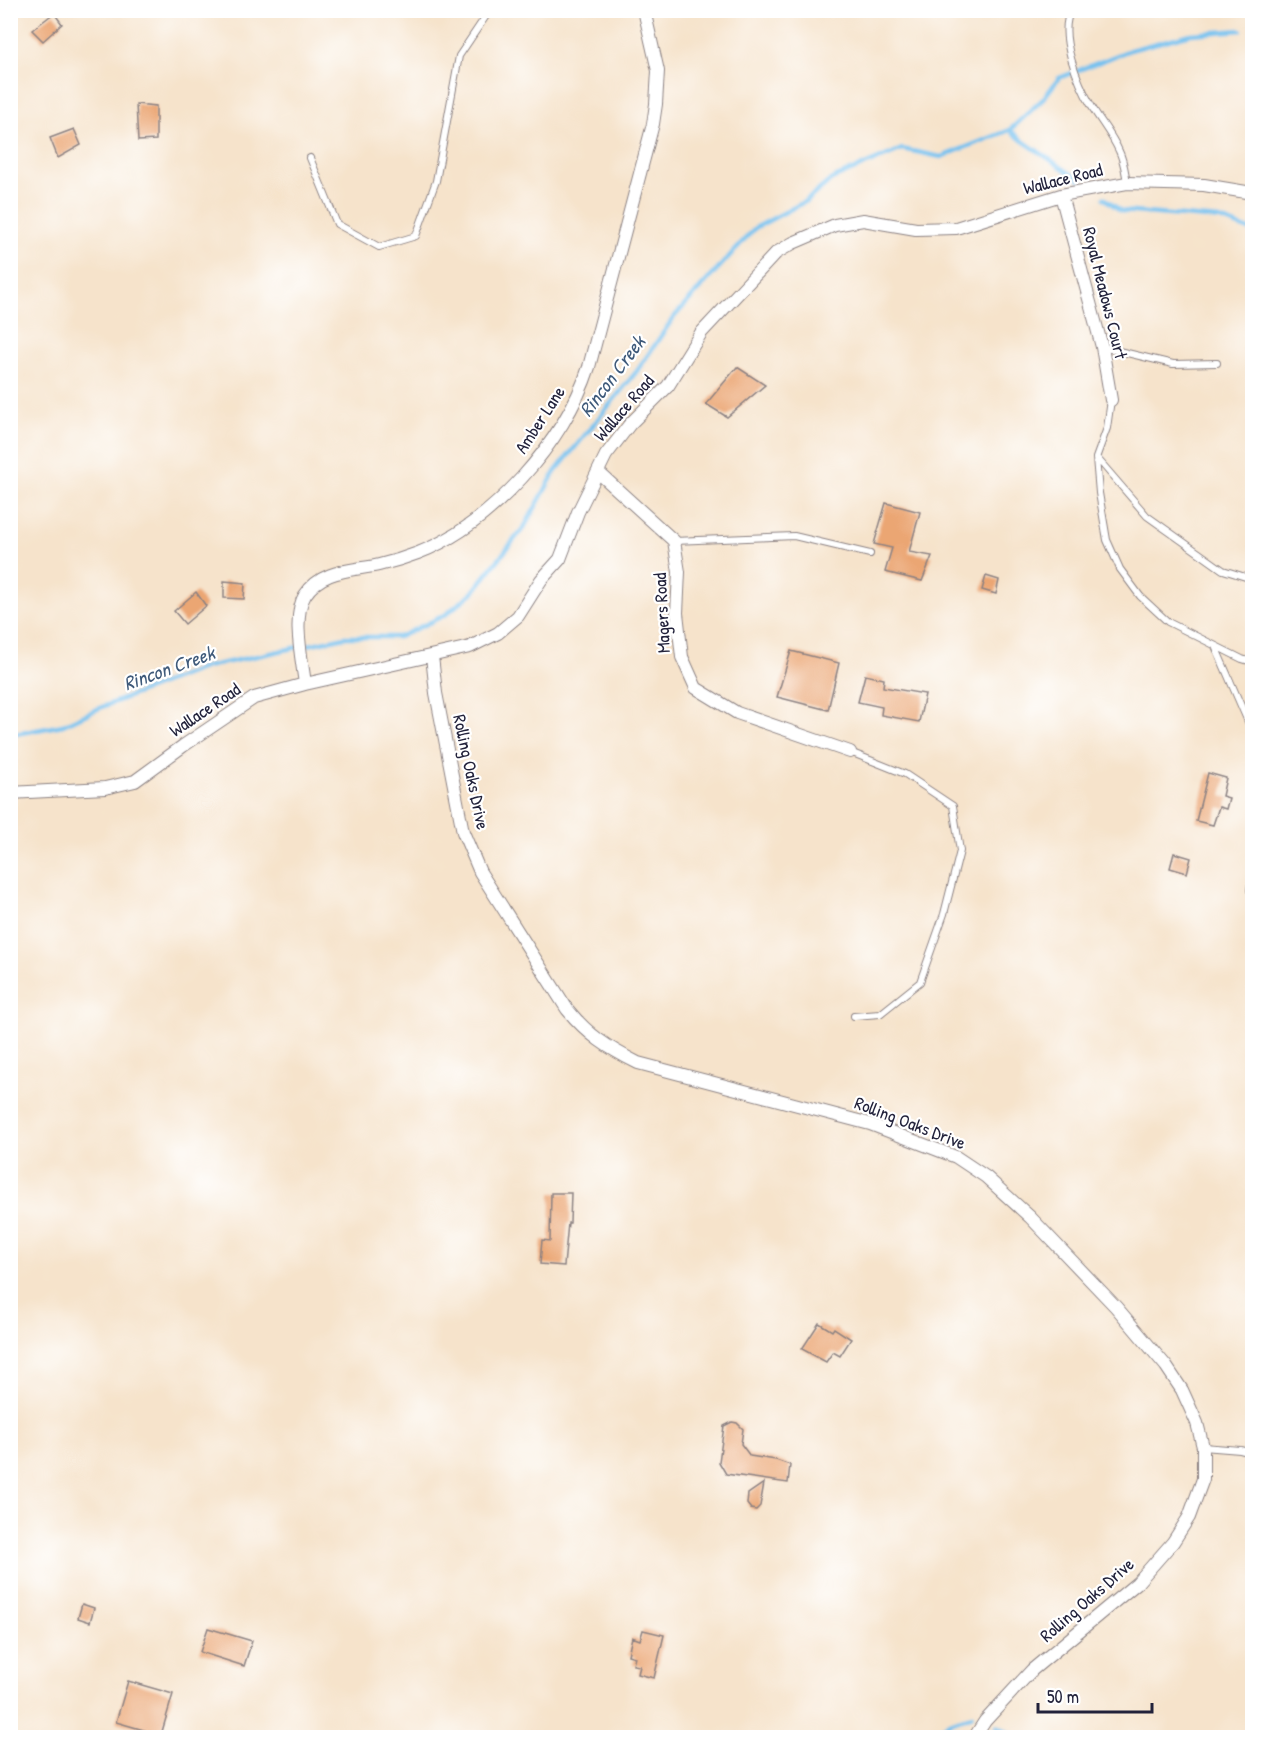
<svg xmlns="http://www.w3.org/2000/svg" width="1263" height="1748" font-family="'Patrick Hand',sans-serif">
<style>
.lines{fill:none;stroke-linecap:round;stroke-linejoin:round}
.stream{stroke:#75c1ef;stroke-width:4.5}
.building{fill:#eba673}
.service-casing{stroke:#8c8283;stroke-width:8}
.minor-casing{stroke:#8c8283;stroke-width:14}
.service{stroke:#fff;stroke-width:6}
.minor{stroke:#fff;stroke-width:12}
.labels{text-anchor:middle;stroke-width:4.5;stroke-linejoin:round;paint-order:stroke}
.street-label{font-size:18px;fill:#22223b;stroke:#fff}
.water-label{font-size:20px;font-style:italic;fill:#3f5a7a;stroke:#fff}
</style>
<rect width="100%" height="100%" fill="#fff"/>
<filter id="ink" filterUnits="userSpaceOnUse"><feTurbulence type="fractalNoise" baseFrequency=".0167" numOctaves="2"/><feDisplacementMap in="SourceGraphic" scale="12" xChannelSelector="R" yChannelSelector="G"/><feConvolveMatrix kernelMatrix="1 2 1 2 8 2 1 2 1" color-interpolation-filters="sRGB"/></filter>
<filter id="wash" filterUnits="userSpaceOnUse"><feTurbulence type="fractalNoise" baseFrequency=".008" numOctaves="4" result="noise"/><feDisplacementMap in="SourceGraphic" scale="24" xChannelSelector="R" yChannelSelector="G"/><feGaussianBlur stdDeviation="1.35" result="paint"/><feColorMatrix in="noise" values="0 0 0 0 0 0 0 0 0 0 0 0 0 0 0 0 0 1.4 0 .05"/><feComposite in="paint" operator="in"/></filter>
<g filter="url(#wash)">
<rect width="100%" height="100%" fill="#f6e3cb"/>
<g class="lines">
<path class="stream" d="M1010,130L1023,141L1080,180
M1104,198L1121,211L1220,219L1252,231
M10,735L63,725L102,707L206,667L345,637H399L445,615L472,593L525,526L555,472L637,371L674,317L755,228L806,201L832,179L902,149L941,157L1010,130L1043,99L1059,78L1130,50L1191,34L1241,30
M996,1726L1018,1738
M923,1738L947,1724L972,1715"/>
</g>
<g id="blocks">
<path class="building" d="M54,13L62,24L43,41L32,30Z
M136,104L156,106V140L138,141Z
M74,129L81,145L58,158L50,138Z
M737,367L765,385L727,417L706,404Z
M886,503L920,512L909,552L932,556L922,581L885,572L892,548L874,544Z
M986,576L999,580L996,594L982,590Z
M224,581L245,583L244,599L224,598Z
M196,592L206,606L185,624L174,611Z
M791,651L839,663L828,710L777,697Z
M865,675L884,679L883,687L925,694L919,722L881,715L882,707L858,702Z
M1208,773L1226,778L1222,796L1229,798L1226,809L1219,807L1213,825L1196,821Z
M1174,853L1191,858L1187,873L1170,868Z
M551,1193H571L570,1223H568L564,1266L540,1264L542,1240L550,1241Z
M819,1323L832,1331L834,1328L851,1339L840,1356L833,1352L826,1362L802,1349Z
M732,1422L737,1423L743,1429L741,1444L750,1456L776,1460L790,1465L788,1483L726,1474L719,1462L724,1426Z
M764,1483L760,1506L756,1510L751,1509L747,1504L748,1494Z
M82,1604L94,1608L90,1622L78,1618Z
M208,1628L252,1641L244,1666L200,1652Z
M643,1630L664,1635L654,1678L638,1674L640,1666L633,1665L635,1657L628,1655L632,1637L640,1640Z
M128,1681L173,1694L161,1735L116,1722Z"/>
</g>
</g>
<g filter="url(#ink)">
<use href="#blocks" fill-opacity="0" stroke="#8c8283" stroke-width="1.5"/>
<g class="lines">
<g class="service-casing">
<path id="service" d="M1071,10C1057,35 1079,85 1092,107C1101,122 1112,135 1119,151C1124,161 1125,172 1127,182
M310,158L337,224L379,247L416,236L436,181L459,56L490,10
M1102,347L1173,364L1217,363
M1111,400L1107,428L1096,458L1099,493L1107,540L1120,569L1140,596L1168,622L1242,659L1252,662
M1097,458L1147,516L1223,570L1252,579
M674,541L794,536L870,554
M1215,646L1252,731
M850,752L905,774L953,806L960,851L944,914L920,982L880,1014L854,1016
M1250,890L1252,877
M1203,1447L1240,1450L1252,1453"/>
</g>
<g class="minor-casing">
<path id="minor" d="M1061,195L1102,347L1111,400
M598,472L674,541L679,572L677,613L682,657L696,688L737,713L850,752
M432,656L436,693L463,832L480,872L567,1009C588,1035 608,1048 638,1063L870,1124L956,1157L986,1177L1030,1217L1116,1307L1166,1366L1182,1390L1197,1423L1203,1447V1479L1189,1517L1173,1542L1137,1583L1032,1670L985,1721L974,1738
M305,684C302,659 292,616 305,595C322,569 352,571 379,565C392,562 405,558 418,553C491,525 565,442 589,367L653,124L656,104L658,71L644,10
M10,793L105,788L135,781L183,746L254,698L305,684L470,647L498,633L518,616L541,580L560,559L578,512L606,455L630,424L668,386L701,333L776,253L793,243L835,225L863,220L916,229L956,228L1061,195L1127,183L1204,185L1252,193"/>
</g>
<use href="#service" class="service"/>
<use href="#minor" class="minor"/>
</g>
</g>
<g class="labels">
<g class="street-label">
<text transform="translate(1063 179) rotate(-14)" y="6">Wallace Road</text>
<text transform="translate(1105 293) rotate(76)" y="6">Royal Meadows Court</text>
<text transform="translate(624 408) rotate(-49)" y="6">Wallace Road</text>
<text transform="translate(540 420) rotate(-57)" y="6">Amber Lane</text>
<text transform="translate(662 613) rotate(-93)" y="6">Magers Road</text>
<text transform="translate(205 710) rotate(-34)" y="6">Wallace Road</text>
<text transform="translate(471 772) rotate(78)" y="6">Rolling Oaks Drive</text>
<text transform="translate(910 1123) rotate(21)" y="6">Rolling Oaks Drive</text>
<text transform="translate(1087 1600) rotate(-41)" y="6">Rolling Oaks Drive</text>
</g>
<g class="water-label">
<text transform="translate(612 376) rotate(-53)" y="7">Rincon Creek</text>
<text transform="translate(169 668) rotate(-20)" y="7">Rincon Creek</text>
</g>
</g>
<rect width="1263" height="1748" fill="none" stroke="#fff" stroke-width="36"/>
<path d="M1038 1703v9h114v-9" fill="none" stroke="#22223b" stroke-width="3"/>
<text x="1047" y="1703" font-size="18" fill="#22223b" stroke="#ffffff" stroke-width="4.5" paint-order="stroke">50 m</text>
</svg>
